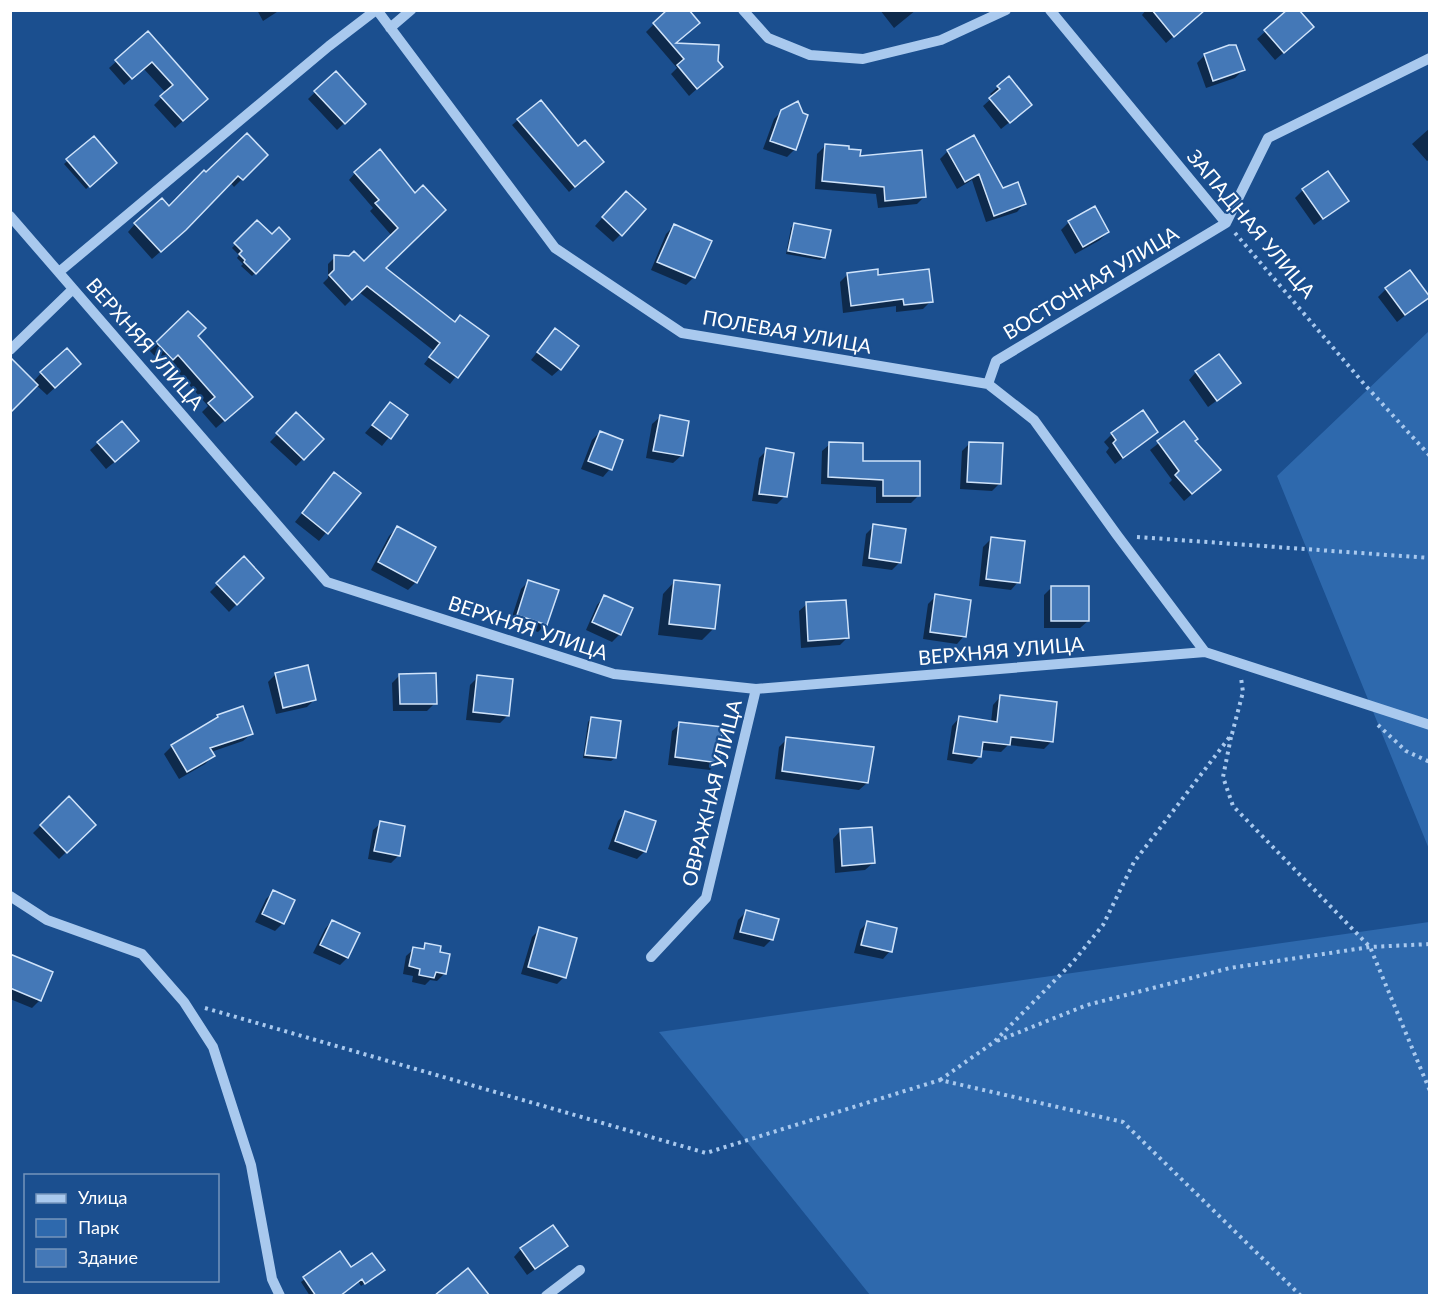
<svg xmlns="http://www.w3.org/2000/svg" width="1440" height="1306" font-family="Lato,sans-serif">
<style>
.green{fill:#2e69ad}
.shadow{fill:#0007}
.building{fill:#4478b7;stroke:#cfe3fa;stroke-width:1.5}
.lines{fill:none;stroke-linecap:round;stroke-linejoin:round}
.path{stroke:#a9c9ee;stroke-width:4;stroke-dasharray:3 4.5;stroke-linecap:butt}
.minor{stroke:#a9c9ee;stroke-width:10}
.labels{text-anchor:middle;stroke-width:4.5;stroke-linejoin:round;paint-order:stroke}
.street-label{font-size:20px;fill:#fff;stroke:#1b4f8f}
</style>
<rect width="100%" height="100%" fill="#1b4f8f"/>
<path class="green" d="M1429,331V849L1277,476Z
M1429,922V1295H870L659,1032Z"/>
<path class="shadow" d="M257,10H280L263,21Z
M880,10H916L894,28Z
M1146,10H1195L1190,22L1166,43L1142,15Z
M1289,10L1304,35L1275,60L1257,39Z
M654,24L674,44L716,61L721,67L689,96L671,74L677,68L646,32Z
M148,33L199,106L175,128L154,105L166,93L143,68L124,85L109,68Z
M1234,45L1243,70L1235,78L1206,88L1197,63L1205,55Z
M335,73L364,104L337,130L308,99Z
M998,87L1022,112L1001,129L983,106L993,97L990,94Z
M782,111L806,115L794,150L787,157L763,149L774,119Z
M518,120L578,149L596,168L569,192L512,125Z
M1430,128V159L1427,161L1412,144Z
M973,137L1002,189L1024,204L1017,212L986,222L972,180L957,189L940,159L948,151Z
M93,138L115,163L86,189L64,164Z
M825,146L858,158L925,196L917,204L878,208L876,194L815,189L817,154Z
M266,155L234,187L230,182L176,238L152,259L128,232L135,224L169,208L206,174Z
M355,173L415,195L384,268L454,324L487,336L450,384L424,364L434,351L359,292L345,306L323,283L328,278V264L335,257L364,263L392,236L370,211L373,208L349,180Z
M1303,190L1347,200L1314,225L1295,198Z
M618,200L621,234L613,242L595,226Z
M257,222L272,236L288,239L252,276L241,266L243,264L237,258L239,255L232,248Z
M1069,222L1108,232L1100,240L1075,254L1061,230Z
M794,224L824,257L820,260L786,254L791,228Z
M674,226L694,277L686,285L651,270L666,234Z
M848,274L877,276L931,301L923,309L896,312V306L843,313L840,282Z
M1386,289L1428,297L1397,322L1378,297Z
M188,313L196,336L243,404L216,428L202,412L208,406L169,362L164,366L149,350Z
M555,330L560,369L552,376L531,360Z
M72,372L47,395L33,382L41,373Z
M1196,372L1231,390L1208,407L1189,380Z
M390,404L406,416L382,446L365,433Z
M296,415L322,439L296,466L270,442Z
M660,417L687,422L681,456L673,463L646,458L652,424Z
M1184,423L1211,478L1184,501L1169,483L1172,480L1150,450Z
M600,432L610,469L603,477L581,469L592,440Z
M1156,432L1115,464L1106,452L1109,448L1104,442L1112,434Z
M98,443L130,449L106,469L90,450Z
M830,444L861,463L919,495L911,503H876V487L821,484L822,451Z
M969,444L1000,483L992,491L960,489L962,451Z
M767,450L785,496L777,504L752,501L759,458Z
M327,482L359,493L319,541L295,522Z
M874,526L900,562L892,570L862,566L866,534Z
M397,528L416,582L408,590L371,570L389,536Z
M991,539L1018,582L1011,590L979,586L983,547Z
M244,558L262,578L229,612L210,592Z
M529,581L546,624L538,632L510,623L521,589Z
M674,582L714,628L702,640L658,635L663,594Z
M1052,587L1088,621L1080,628H1044V595Z
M936,596L964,636L957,644L923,639L928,604Z
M604,597L620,634L612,642L586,630L597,605Z
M807,604L848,637L840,645L801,648L799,611Z
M276,674L315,699L307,707L276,714L268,682Z
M400,675L435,703L427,711H393L392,683Z
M478,677L507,716L500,723L466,720L470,685Z
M1000,697L1052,741L1044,749L1008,745L1001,752L981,750L980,756L972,764L947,760L952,726L959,718L991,722L993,705Z
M218,716L251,734L243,741L211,752L213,756L205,764L179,779L164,754L172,746L211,723Z
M591,718L615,758L611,761L583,758L588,722Z
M680,724L718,762L710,770L668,765L672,731Z
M787,739L867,783L859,790L775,779L779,747Z
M69,798L94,825L59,859L33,833Z
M625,813L645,851L637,859L608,849L618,821Z
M381,823L398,856L391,863L368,859L373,830Z
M840,831L873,863L865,870L835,873L833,839Z
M273,892L293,901L283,923L275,931L255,922L266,899Z
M746,912L772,939L764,947L733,939L738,920Z
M332,921L347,958L340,965L313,953L325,929Z
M867,923L890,951L883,959L854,953L860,930Z
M540,929L564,977L557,984L521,974L532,937Z
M426,945L438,953L445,973L437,981L430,980L425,985L412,982L413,976L403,974L406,956L414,949L421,950Z
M10,961L40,1000L32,1008L10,999Z
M566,1246L558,1253L527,1275L514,1257L521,1249Z
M339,1253L351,1269L379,1273L361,1286L358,1281L339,1296H310L301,1282Z"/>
<path class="building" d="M667,10H689L700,23L676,43L719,45L718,61L723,67L697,89L677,65L684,59L653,23Z
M1152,10H1205L1174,37Z
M1287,10H1299L1314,27L1284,53L1264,30Z
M148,31L208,99L183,121L160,96L173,85L152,62L132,79L115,60Z
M1229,45H1236L1245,70L1213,81L1204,54Z
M336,71L366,104L345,124L314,91Z
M1009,76L1032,105L1010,123L989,98L1000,89L997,86Z
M541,100L578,146L585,140L604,162L575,187L517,119Z
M798,101L803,113L808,115L796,150L770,141L781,110Z
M247,133L268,155L243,180L238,176L186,230L161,252L134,223L162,198L169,206L204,170L206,172Z
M974,135L1003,188L1018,182L1026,204L994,216L979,174L965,182L947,150Z
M94,136L117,163L90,187L66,159Z
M825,144L849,146V149L861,150L860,156L922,150L926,197L885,201L884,187L822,181Z
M380,149L415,193L423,185L446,210L386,268L455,322L460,315L489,336L458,378L429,357L440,343L367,286L352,300L329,275L334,270V255L349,256L354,251L364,261L398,228L375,203L379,200L354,172Z
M1328,171L1349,201L1323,219L1302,189Z
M626,191L646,209L622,236L602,217Z
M1095,206L1109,232L1083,247L1068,221Z
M257,220L272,234L279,227L290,239L256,274L244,262L245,260L239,254L242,251L234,243Z
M794,223L831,230L825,258L788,251Z
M674,224L712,241L695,278L657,262Z
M878,269V275L929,269L933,302L904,305L903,299L851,306L847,273Z
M1410,270L1430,297L1405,315L1385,288Z
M188,311L206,328L198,336L253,397L225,421L208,403L215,397L178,355L173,360L156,342Z
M555,328L579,346L561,370L537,352Z
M67,348L81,364L55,388L40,372Z
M1219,354L1241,383L1217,401L1195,371Z
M10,357L38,385L10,413Z
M390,402L408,415L391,439L372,425Z
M1143,410L1158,432L1123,458L1113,443L1116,440L1111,433Z
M296,412L324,439L304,460L276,433Z
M660,415L689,421L683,456L653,451Z
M122,421L139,441L115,462L97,442Z
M1184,421L1198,439L1195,441L1221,470L1192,494L1175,475L1179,471L1157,441Z
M600,431L623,440L612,470L588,461Z
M829,442L863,443V461H920V496H883V480L828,477Z
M969,442L1003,443L1001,484L967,482Z
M766,448L794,453L787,497L759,494Z
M334,472L361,493L328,534L302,513Z
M873,524L906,529L901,563L869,558Z
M397,526L436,547L417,583L378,562Z
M991,537L1025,541L1020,583L986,579Z
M244,556L264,578L237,605L216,583Z
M528,580L559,590L547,625L517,615Z
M674,580L720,585L715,629L669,624Z
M1051,586H1089V621H1051Z
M935,594L971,600L966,637L930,632Z
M604,595L633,608L621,635L592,622Z
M846,600L849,638L808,641L806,602Z
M308,665L316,700L283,708L275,673Z
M436,673L437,704H400L399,674Z
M477,675L513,679L509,716L473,712Z
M1000,695L1057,702L1053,742L1011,737L1010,745L983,742L981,757L953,753L959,716L997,722Z
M243,706L253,734L210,748L215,756L187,772L171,745L218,717L217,715Z
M591,717L621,721L616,758L585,755Z
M679,722L723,727L719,763L675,757Z
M786,737L874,747L868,783L782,771Z
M69,796L96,825L67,853L40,825Z
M625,811L656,821L646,852L615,841Z
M380,821L405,826L400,856L374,851Z
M872,827L875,863L842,866L840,829Z
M273,890L295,900L284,924L262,914Z
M746,910L779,919L773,940L740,932Z
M332,920L360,933L348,958L320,945Z
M867,921L897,928L892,952L861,945Z
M539,927L577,938L566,978L528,967Z
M425,943L441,946L440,952L450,954L446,974L436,972L434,978L419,975L420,969L409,966L413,947L424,949Z
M10,954L53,972L41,1001L10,988Z
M553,1225L568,1246L535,1269L520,1248Z
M340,1251L351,1267L372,1253L385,1270L365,1284L362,1279L340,1296H316L303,1277Z
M468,1268L490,1296H434Z"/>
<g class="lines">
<path class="path" d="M1235,233L1365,385L1430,456
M1137,537L1430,558
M1378,725L1406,751L1430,762
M1231,737L1223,777L1233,806L1370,947L1430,1091
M205,1008L706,1153L940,1080L1123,1122L1301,1296
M997,1041L1087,1005L1230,968L1370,947L1430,944
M940,1080L994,1042L1073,962L1103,925L1134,862L1232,734L1243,692L1241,678"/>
<path class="minor" d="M377,10L555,248L682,333L988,384L1034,420L1117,535L1205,652
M743,10L768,38L810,55L863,59L941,40L1006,10
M1050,10L1226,223
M390,28L411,10
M10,216L327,582L614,674L756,689L1205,652L1430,725
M1226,223L1268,138L1430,58
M59,272L329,46L376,10
M10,350L73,289
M988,384L996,361L1226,223
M10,896L47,920L142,954L184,1002L213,1047L251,1165L272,1279L280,1296
M651,957L706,898L756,689
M546,1296L580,1270"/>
</g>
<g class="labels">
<g class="street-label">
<text transform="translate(1251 224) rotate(50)" y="7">ЗАПАДНАЯ УЛИЦА</text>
<text transform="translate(1091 283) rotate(-31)" y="7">ВОСТОЧНАЯ УЛИЦА</text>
<text transform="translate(787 332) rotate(10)" y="7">ПОЛЕВАЯ УЛИЦА</text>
<text transform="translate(145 344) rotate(49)" y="7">ВЕРХНЯЯ УЛИЦА</text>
<text transform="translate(528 628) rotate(18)" y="7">ВЕРХНЯЯ УЛИЦА</text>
<text transform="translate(1001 651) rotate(-5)" y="7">ВЕРХНЯЯ УЛИЦА</text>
<text transform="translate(712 793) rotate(-76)" y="7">ОВРАЖНАЯ УЛИЦА</text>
</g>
</g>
<rect width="1440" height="1306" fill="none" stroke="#ffffff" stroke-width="24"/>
<rect x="24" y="1174" width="195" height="108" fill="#1b4f8f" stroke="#7695bc" stroke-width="1.5"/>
<rect x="36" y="1194" width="30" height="9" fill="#a9c9ee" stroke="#7695bc" stroke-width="1.5"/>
<text x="78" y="1204" font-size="18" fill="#ffffff">Улица</text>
<rect x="36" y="1219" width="30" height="18" fill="#2e69ad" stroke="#7695bc" stroke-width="1.5"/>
<text x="78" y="1234" font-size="18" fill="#ffffff">Парк</text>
<rect x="36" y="1249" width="30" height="18" fill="#4478b7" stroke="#7695bc" stroke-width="1.5"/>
<text x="78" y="1264" font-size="18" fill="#ffffff">Здание</text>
</svg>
